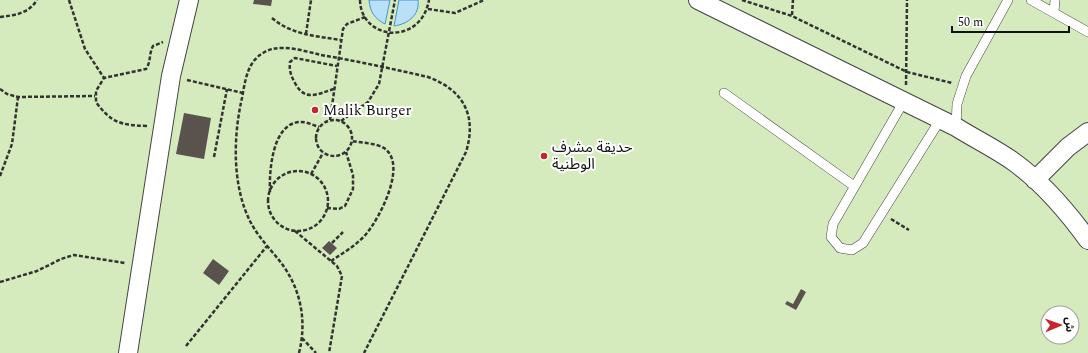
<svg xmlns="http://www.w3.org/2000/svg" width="1088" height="353" font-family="Spectral,'Noto Sans Arabic',serif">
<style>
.green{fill:#d5ebbd;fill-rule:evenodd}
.water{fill:#b9e0f7;stroke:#3f96cf}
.building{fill:#5a524d}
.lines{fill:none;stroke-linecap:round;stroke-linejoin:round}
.service-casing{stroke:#444;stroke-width:10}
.minor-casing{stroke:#444;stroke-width:20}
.path{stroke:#333;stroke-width:2.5;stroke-dasharray:4 2;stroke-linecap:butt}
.service{stroke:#fff;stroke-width:9}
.minor{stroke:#fff;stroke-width:18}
.poi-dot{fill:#c4262e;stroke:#fff;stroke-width:1.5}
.labels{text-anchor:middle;stroke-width:4;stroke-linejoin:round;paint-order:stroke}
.poi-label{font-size:15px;fill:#111;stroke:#fff;text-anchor:start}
</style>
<rect width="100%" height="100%" fill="#fffdf5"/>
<path class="green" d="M0,0H1088V353H0ZM1048,313H1072V337H1048Z"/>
<path class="water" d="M369,0H390L385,24C375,19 370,12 369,0Z
M399,0H418C420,15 408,24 394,26Z"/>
<path class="building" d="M254,0H272L271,6L253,4Z
M184,113L211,118L204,159L176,154Z
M329,241L337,248L330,255L322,248Z
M213,259L229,271L219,285L203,273Z
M801,289L806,292L796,310L785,304L787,301L793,304Z"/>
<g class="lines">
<g class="service-casing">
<path id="service" d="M1031,0L1088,32
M1054,12L1055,0
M724,93L854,186
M904,101L833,224L831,237L840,248L852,250L863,243L940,120
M956,127L957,104L966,76L1008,0"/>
</g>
<g class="minor-casing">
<path id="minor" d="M698,0L956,127C975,139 996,149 1014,162C1043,183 1067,211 1088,240
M1035,180L1068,147L1088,132
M128,353L171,76L189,0"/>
</g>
<path class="path" d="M69,0L85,49L104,78
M360,0C361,41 421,46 429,0
M742,0L792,16L907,72L952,83
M428,9L455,13L484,0
M792,15L793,0
M0,17C15,15 28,14 37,0
M272,18C292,35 316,36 341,40
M306,34L311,0
M187,80L243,93
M906,85L907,0
M0,89L7,94L18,97L95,96
M334,89C317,94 305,102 295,83C291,76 289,70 290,62L295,58L337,66
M316 138a18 18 0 1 1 36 0a18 18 0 1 1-36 0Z
M330,120L343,29L347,24L365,17
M341,121L368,102L379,84L395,0
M147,126C121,125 111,123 96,102V91L104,78L146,69C151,62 149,53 153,46L163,42
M214,157L227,89
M268 201a30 30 0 1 1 60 0a30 30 0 1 1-60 0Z
M311,174L323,153
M0,176L12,144L18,97
M270,192C269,172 272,122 301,122C307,122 313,125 319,127
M327,208L339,209L345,206L353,189V175L346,152
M891,219L909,230
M295,231L337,266L342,276L329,353
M332,243L343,232
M331,261C343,253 357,245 367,233C380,217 408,164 384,148C376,143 362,143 352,141
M0,282L37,271L61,259L74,255L125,263
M302,338L316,353
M186,346L267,246
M299,353C307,321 301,290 282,264C272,251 259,238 251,223C232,187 233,137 242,98C245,82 247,62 263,53C269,49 275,48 283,48C295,48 309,52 321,55C357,61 393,69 428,77C464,90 477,116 466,152L364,353"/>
<use href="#service" class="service"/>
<use href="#minor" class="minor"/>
</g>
<g class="poi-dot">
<circle cx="315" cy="110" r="4"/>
<circle cx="544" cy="156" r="4"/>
</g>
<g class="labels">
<g class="poi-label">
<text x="323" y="115">Malik Burger</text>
<text x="552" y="152">حديقة مشرف<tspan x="552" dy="17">الوطنية</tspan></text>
</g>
</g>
<g transform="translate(1060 325) rotate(88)"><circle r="19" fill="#ffffff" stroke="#a0a0a0"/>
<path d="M0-3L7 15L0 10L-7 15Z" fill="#c4262e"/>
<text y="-6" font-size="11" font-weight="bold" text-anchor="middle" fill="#111111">ش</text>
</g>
<path d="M952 26v6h117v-6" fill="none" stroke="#111111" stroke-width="2"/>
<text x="958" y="26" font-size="12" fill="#111111" stroke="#ffffff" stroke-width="3" paint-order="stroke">50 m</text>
</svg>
